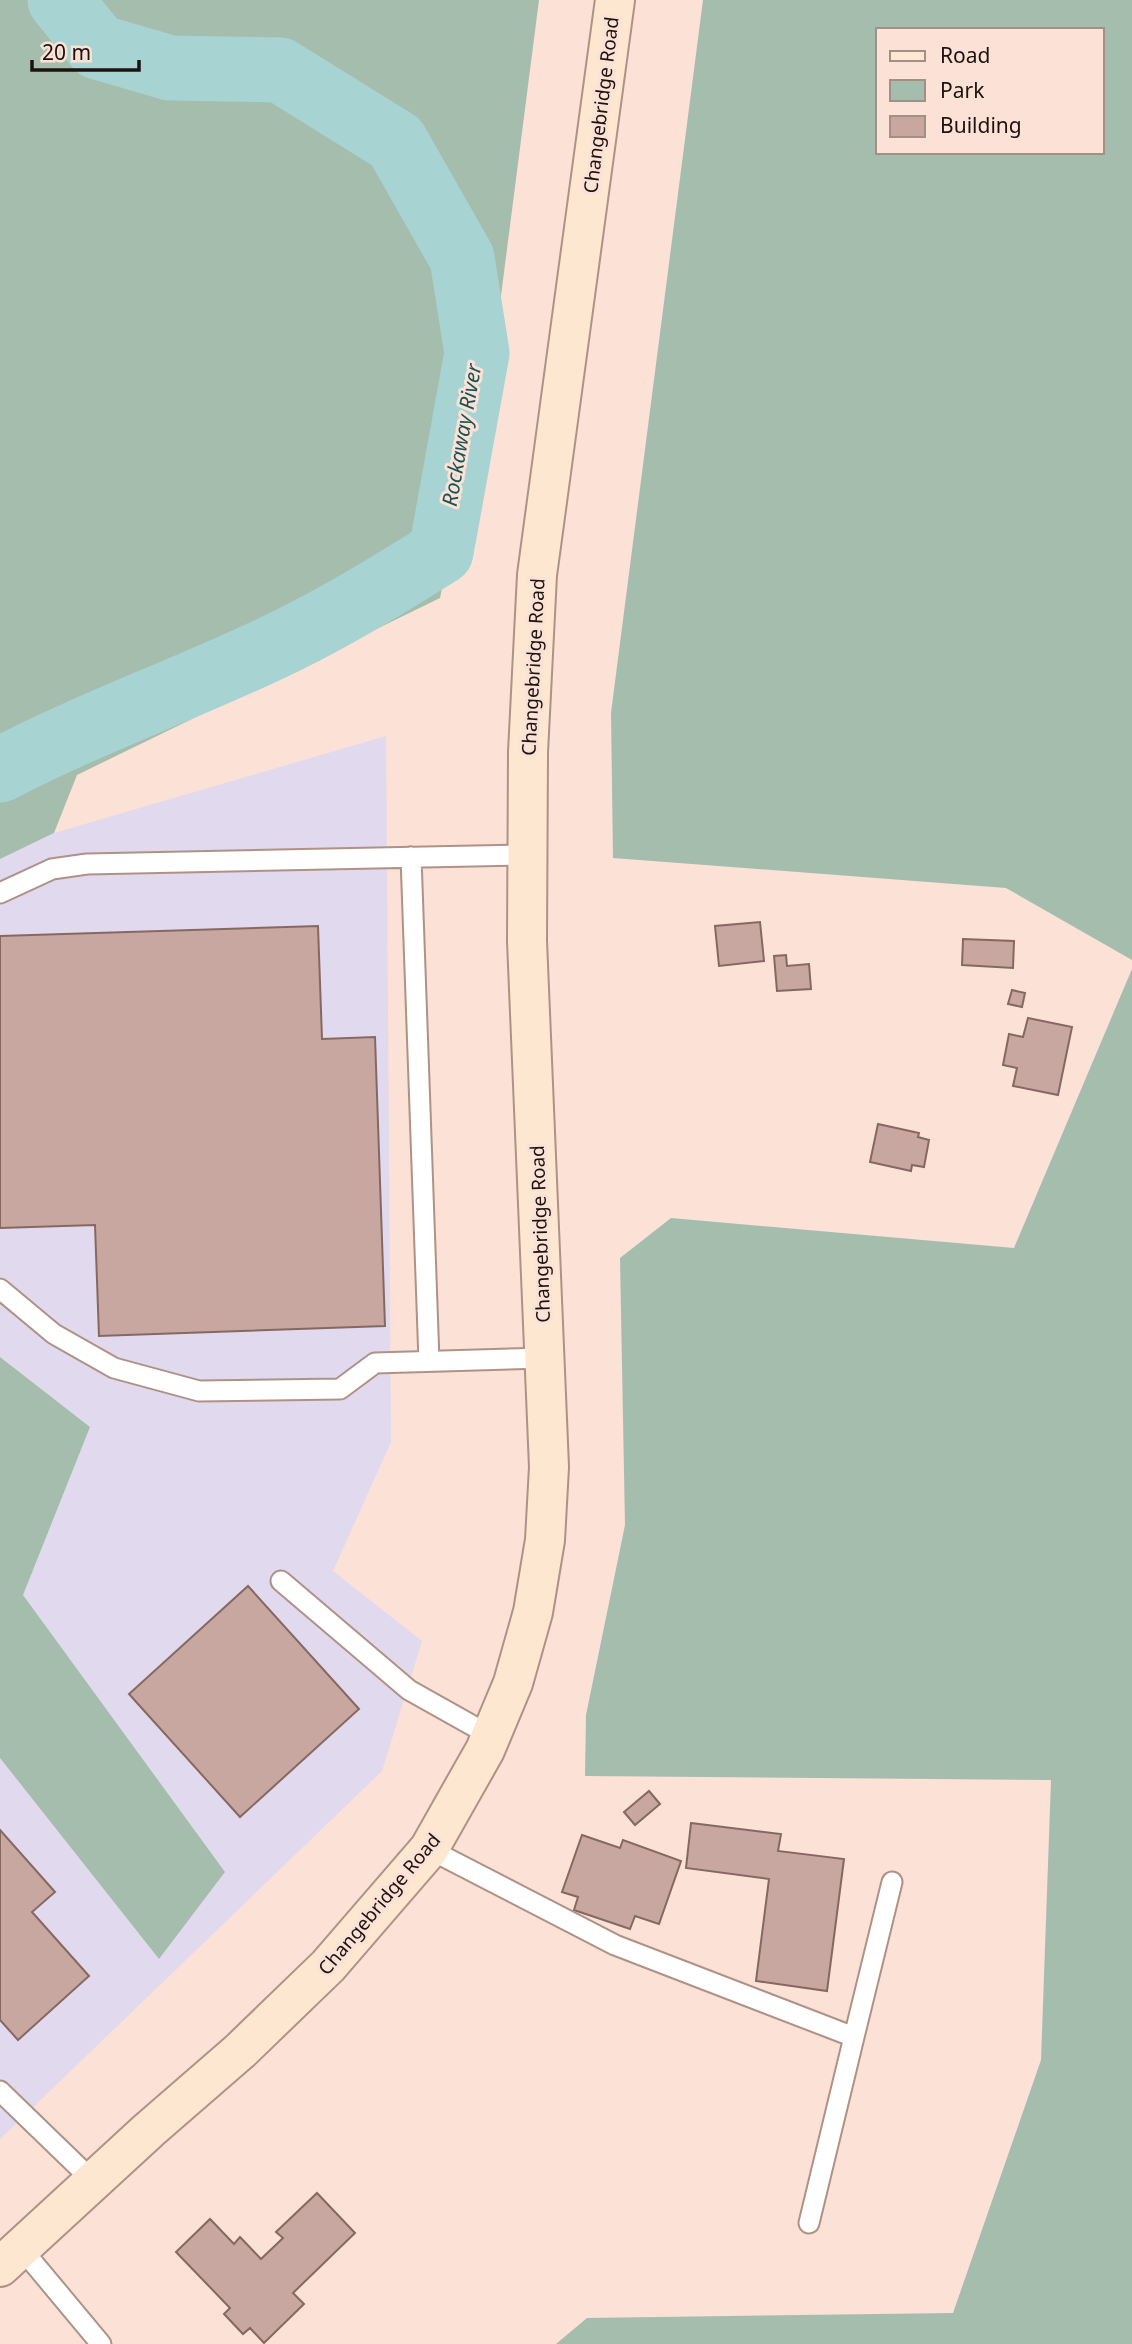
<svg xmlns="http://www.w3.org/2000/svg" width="1132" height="2344" font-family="'Noto Sans',sans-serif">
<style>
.industrial{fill:#e1d9ee}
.green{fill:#a5bdad;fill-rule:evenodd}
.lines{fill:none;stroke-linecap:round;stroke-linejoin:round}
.river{stroke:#a8d3d3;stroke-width:65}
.building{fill:#c8a7a0;stroke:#866862;stroke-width:2}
.service-casing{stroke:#af9285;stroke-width:23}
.secondary-casing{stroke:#af9285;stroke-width:42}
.service{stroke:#fff;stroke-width:19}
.secondary{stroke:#fee7d1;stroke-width:38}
.labels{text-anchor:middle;stroke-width:6;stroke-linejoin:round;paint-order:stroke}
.street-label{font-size:19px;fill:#1d130e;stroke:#fbe1d6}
.water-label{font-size:21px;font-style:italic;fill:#195455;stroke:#fbe1d6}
</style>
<rect width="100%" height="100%" fill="#fbe1d6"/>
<path class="industrial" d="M386,736L391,1442L333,1571L422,1641L382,1771L0,2139V1758L159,1958L225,1872L22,1595L90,1427L0,1357V859L54,833Z"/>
<path class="green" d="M0,0H539L466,568L452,541L440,598L77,775L54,833L0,859Z
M703,0H1132V960L1006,888L613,858L611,713ZM878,30H1102V152H878Z
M1132,969V2344H556L587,2318L953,2313L1041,2060L1051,1780L585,1776L586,1715L625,1525L620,1258L671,1218L1014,1248Z
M0,1357L90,1427L23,1595L225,1872L159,1959L0,1758Z"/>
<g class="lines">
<path class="river" d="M0,770C84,726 173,694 259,654C323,625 382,589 441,552L477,353L462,258L396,142L280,70L170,68L98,47L60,0"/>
</g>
<path class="building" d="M760,922L764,961L719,966L715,926Z
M318,926L322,1039L375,1037L385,1326L99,1336L95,1225L0,1228V936Z
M963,939L1014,941L1013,968L962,965Z
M786,955L787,966L809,964L811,989L777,991L774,956Z
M1012,990L1025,993L1022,1007L1008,1004Z
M1028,1018L1072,1027L1058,1095L1013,1086L1017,1068L1003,1065L1009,1034L1023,1037Z
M878,1124L919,1133L918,1137L929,1140L924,1167L912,1165L911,1171L870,1162Z
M248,1586L359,1709L240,1817L129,1694Z
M649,1791L660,1804L635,1825L624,1812Z
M691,1823L781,1834L778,1851L844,1859L827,1991L756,1981L769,1879L686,1868Z
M0,1830L55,1892L32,1912L89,1976L18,2040L0,2020Z
M582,1835L620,1848L623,1840L681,1861L659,1924L635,1916L630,1929L574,1910L578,1897L562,1892Z
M317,2193L355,2233L293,2293L304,2304L264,2343L250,2328L243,2334L224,2314L230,2308L176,2252L210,2219L234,2244L240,2237L261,2259L283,2238L276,2232Z"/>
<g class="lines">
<g class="service-casing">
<path id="service" d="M411,857L429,1361
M0,893L52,869L87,864L527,855
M0,1289L54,1334L114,1368L199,1391L340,1389L375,1363L545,1358
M281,1581L409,1690L491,1736
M429,1849L615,1945L854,2037L809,2223
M854,2037L892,1882
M0,2091L93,2181
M21,2248L101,2344"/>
</g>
<g class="secondary-casing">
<path id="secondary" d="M0,2267L149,2130L240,2051L328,1966L429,1849L485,1750L513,1683L533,1612L545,1540L549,1467L527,941L528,752L537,575L615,0"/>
</g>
<use href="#service" class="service"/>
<use href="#secondary" class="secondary"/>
</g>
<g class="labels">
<g class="street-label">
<text transform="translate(601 105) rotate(-83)" y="7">Changebridge Road</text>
<text transform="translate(533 667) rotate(-87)" y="7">Changebridge Road</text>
<text transform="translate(540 1234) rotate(-92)" y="7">Changebridge Road</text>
<text transform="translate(379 1904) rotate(-50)" y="7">Changebridge Road</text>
</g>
<g class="water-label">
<text transform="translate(462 435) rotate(-80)" y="7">Rockaway River</text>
</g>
</g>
<rect x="876" y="28" width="228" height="126" fill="#fbe1d6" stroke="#a28f86" stroke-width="2"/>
<rect x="890" y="51" width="35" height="10" fill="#fee7d1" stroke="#a28f86" stroke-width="2"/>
<text x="940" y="63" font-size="21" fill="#1d130e">Road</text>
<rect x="890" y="80" width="35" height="21" fill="#a5bdad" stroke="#a28f86" stroke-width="2"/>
<text x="940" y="98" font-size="21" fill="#1d130e">Park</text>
<rect x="890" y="116" width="35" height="21" fill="#c8a7a0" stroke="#a28f86" stroke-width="2"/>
<text x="940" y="133" font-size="21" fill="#1d130e">Building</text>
<path d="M32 60v10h107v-10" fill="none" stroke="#1d130e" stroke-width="3.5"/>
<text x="42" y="60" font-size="21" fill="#1d130e" stroke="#fbe1d6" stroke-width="5" paint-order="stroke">20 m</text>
</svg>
